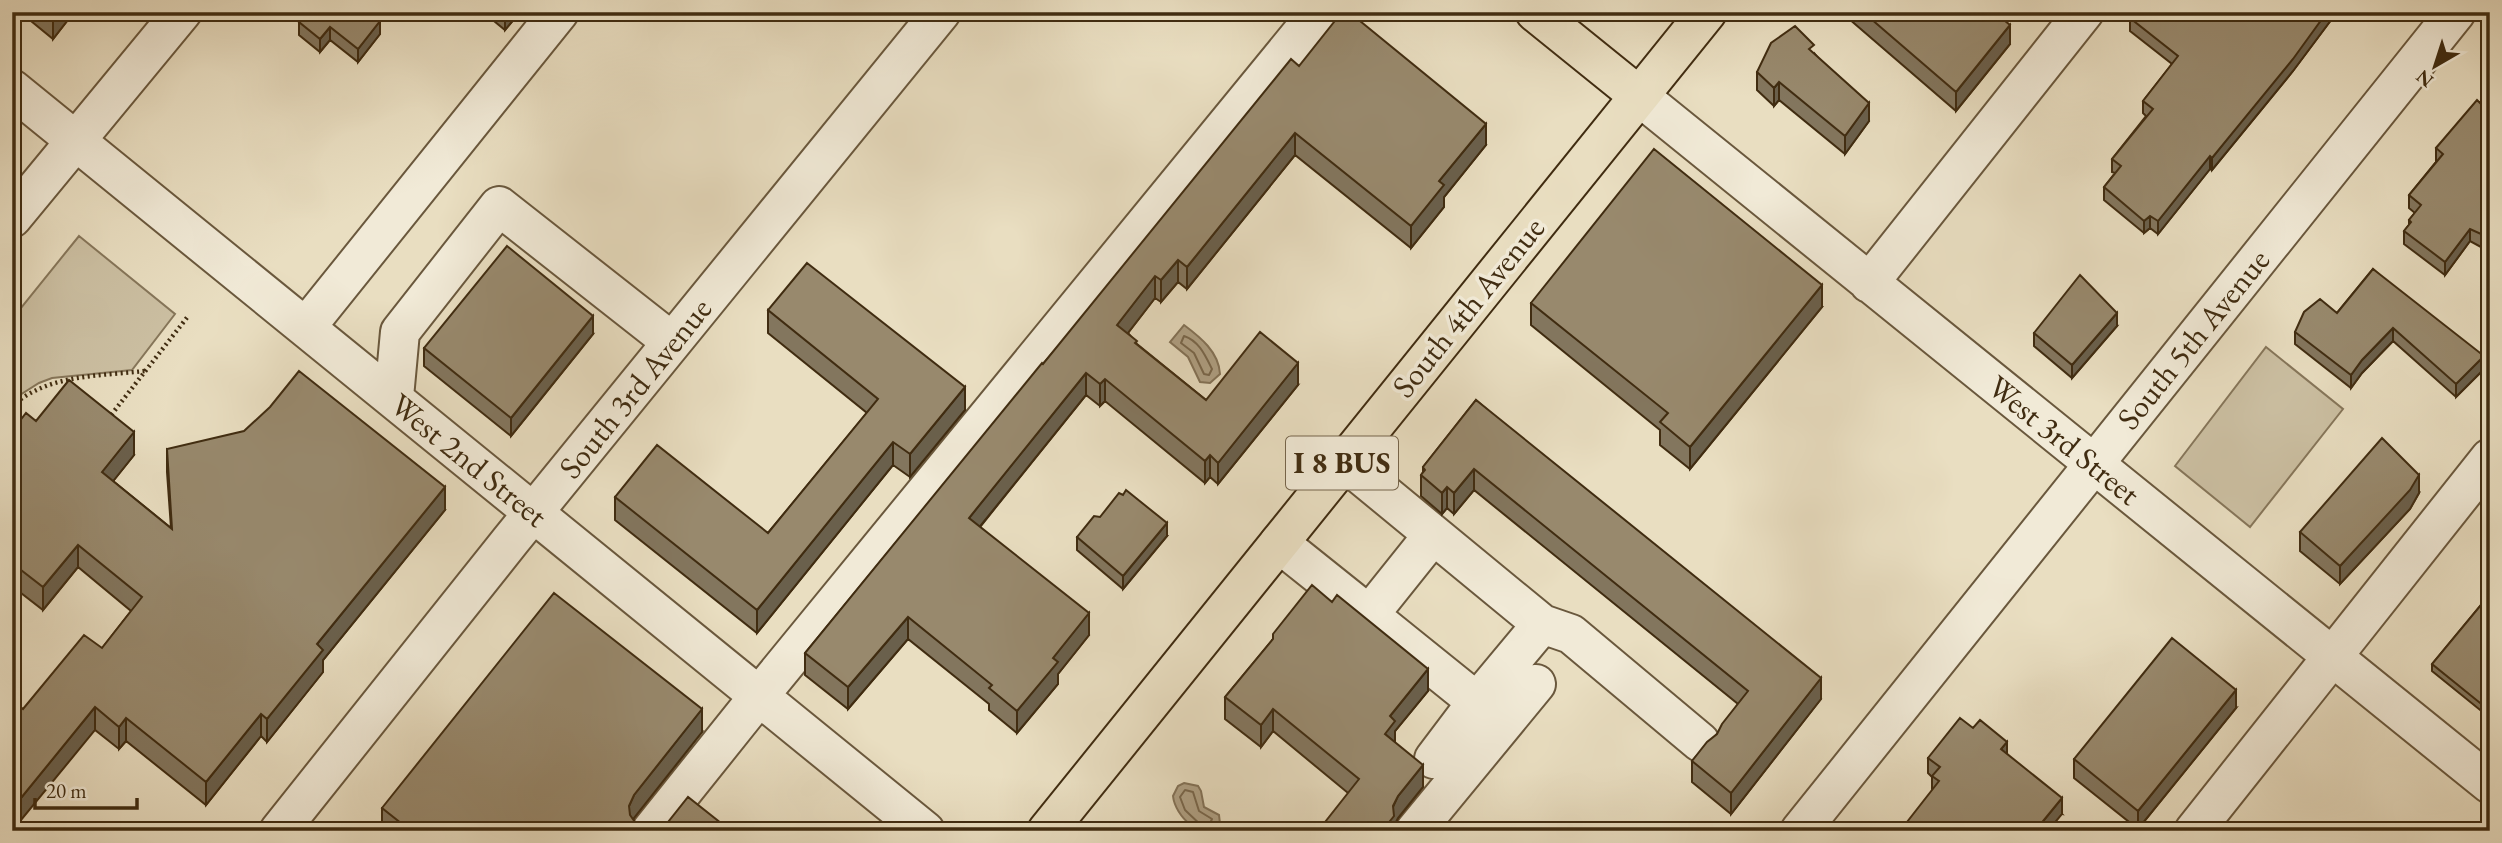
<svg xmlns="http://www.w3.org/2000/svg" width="2502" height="843" font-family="'EB Garamond',serif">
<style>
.green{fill:#ccc0a3;stroke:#86765a;stroke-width:2}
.water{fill:#b0a185;stroke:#837257;stroke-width:2}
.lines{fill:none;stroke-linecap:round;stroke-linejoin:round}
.shore{stroke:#78664b;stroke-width:2}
.minor-casing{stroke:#6a583d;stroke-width:42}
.major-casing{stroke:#402c11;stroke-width:42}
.path{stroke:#402c11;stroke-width:4.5;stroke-dasharray:2 3.5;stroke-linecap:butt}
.minor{stroke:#f1ead7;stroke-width:38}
.major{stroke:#e9dec1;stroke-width:38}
.wall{fill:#83765e;stroke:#402c11;stroke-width:2}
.shaded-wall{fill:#6a604c;stroke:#402c11;stroke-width:2}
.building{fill:#98896d;stroke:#402c11;stroke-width:2}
.labels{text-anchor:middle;stroke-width:7;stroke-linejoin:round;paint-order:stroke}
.shield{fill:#f1ead7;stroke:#75654c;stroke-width:2}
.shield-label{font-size:30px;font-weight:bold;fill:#402c11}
.street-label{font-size:32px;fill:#402c11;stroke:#f1ead7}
</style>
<rect width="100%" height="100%" fill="#e9dec1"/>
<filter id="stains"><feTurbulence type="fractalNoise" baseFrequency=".00286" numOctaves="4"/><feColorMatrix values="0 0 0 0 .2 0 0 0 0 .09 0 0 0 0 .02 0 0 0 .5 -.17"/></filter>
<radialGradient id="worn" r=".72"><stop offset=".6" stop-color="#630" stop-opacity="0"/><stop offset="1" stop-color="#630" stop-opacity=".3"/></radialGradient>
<path class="green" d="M79,236L175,314L132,370L52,378L39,383L12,400V319Z
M2266,347L2343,409L2250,527L2175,466Z"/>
<path class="water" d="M1184,325C1200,337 1219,352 1220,374L1210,383L1200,382L1188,357L1170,342Z
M1184,783L1198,786L1201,791L1204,807L1219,815L1220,824C1202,843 1175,816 1173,796L1178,786Z"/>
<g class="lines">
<path class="shore" d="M1184,336C1199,341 1205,355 1212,369L1209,375L1204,374L1194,353L1181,343Z
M1185,790L1193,792L1199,811L1212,819L1208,828H1204L1185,810L1180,797Z"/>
<g class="minor-casing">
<path id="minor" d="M12,89L925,831
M1639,96L2490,784
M12,218L182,12
M1869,283L2084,12
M306,327L559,12
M394,397L400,332L499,206L672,342
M1344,461L1542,624L1571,634L1700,742
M1433,535L1369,615L1477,702L1542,624
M1279,543L1369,615
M1434,759L1477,702
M279,831L511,540L941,12
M651,831L759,696L1319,12
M1415,831L1536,684
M1800,831L2456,12
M2194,831L2490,458"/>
</g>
<g class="major-casing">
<path id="major" d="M1535,12L1639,96
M1047,831L1707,12"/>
</g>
<path class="path" d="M12,406C48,374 100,376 145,371
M108,419L189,315"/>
<use href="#minor" class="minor"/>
<use href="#major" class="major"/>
</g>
<path class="wall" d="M20,12H74L53,39Z
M303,12H369L380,34L358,62L330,40L320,52L299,35V22L305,15Z
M483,12H520L505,30Z
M1841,12H1994L2010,44L1956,111Z
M2135,12H2337L2293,71L2212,170L2210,169L2158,234L2150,228L2144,233L2104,200V187L2115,173L2112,172V159L2146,116L2143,113V101L2172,64L2130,31V18Z
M1814,53L1869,121L1845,154L1779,100L1774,106L1757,90V72Z
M1299,66L1486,145L1444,197V207L1411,248L1295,155L1187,289L1178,282L1161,302L1155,298L1128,333L1137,344L1206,400L1298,385L1218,484L1210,477L1205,483L1105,401L1100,406L1086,395L980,527L1089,635L1058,674V684L1017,733L989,710V704L908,639L848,709L805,675V653L1043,364Z
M2490,90L2481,247L2470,241L2445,275L2404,244V231L2409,225V220L2415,213L2409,208V195L2436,162V148L2480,103Z
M2373,269L2484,369L2456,397L2393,341L2362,373L2351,388L2295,344V332L2337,313Z
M1531,303L1822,307L1690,469L1660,445V430L1531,325Z
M768,310L965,410L910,477L893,465L757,633L615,520V497L768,533L867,413L768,333Z
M2117,326L2072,378L2034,346V333Z
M593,334L511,436L424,366V348Z
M1476,400L1821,699L1731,814L1692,782V761L1717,734L1738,704L1474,490L1454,514L1447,508L1442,514L1421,496V475L1423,472V467Z
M36,421L134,455L113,481L171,528L167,472V449L445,510L323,660V672L267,742L261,736L206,805L126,741L119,749L95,730L23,709L102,648L131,611L78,567L43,610L12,586V431Z
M2419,493L2410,509L2340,584L2300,551V532Z
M1167,536L1123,589L1077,550V537Z
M2490,594V718L2432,671V664Z
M1273,639L1428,691L1395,731V743L1423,787L1398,818L1394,826V831L1273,731L1261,747L1225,719V697Z
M2236,708L2138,829L2074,778V759Z
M702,732L633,819L637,825L647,830L731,831H382V808Z
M2007,754L2062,814L1932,789V777L1928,773V758Z"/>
<path class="shaded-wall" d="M59,12H74L53,39V20Z
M505,12H520L505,30Z
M2327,12H2337L2293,71L2212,170V158Z
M380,21V34L358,62V49Z
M2010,25V44L1956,111V92Z
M330,27V40L320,52V39Z
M1779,82V100L1774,106V88Z
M1869,103V121L1845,154V136Z
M1486,124V145L1444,197V207L1411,248V226L1439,181Z
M1295,133V155L1187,289V267Z
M2210,156V169L2158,234V221Z
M2150,216V228L2144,233V221Z
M2490,222V235L2481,247V234Z
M2470,229V241L2445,275V262Z
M1178,260V282L1161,302V280Z
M1155,276V298L1117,347V325Z
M1822,285V307L1690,469V447Z
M2117,313V326L2072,378V365Z
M593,316V334L511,436V418Z
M2393,328V341L2362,373L2351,388V375L2362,360Z
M2484,356V369L2456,397V384Z
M1298,363V385L1218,484V463Z
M1086,373V395L969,540V518Z
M1105,379V401L1100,406V384Z
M965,387V410L910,477V454Z
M134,432V455L102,495V472Z
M893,442V465L757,633V610Z
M1210,455V477L1205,483V461Z
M1474,469V490L1454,514V493Z
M2419,475V493L2410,509L2340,584V566Z
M445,487V510L323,660V672L267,742V719L317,644Z
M1447,487V508L1442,514V493Z
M1167,523V536L1123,589V576Z
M78,545V567L43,610V587Z
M1089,613V635L1058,674V684L1017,733V711L1053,658Z
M908,617V639L848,709V687Z
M1428,669V691L1395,731V743L1385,734L1390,716Z
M1821,678V699L1731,814V793Z
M2236,690V708L2138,829V811Z
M95,707V730L12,831V809Z
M702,709V732L634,818L629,828V806L634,795Z
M1273,709V731L1261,747V725Z
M261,714V736L206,805V782Z
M126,718V741L119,749V727Z
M2007,742V757L2001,749Z
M1423,765V787L1398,818L1394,826V831H1382L1398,796Z
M2062,798V814L2048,831H2035Z"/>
<path class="building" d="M43,12H59L53,20Z
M307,12H369L380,21L358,49L330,27L320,39L299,22Z
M1342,12H1349L1486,124L1439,181L1444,185L1411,226L1295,133L1187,267L1178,260L1161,280L1155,276L1117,325L1137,341L1135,343L1206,400L1260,332L1298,363L1218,463L1210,455L1205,461L1105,379L1100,384L1086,373L969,518L1089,613L1053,658L1058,662L1017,711L989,688L992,685L908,617L848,687L805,653L1042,363L1043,364L1291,59L1299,66Z
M1863,12H1994L2010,25L1956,92Z
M2135,12H2327L2293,59L2212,158L2210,156L2158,221L2150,216L2144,221L2104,187L2121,166L2112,159L2153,109L2143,101L2178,56L2130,18Z
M1795,26L1814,45L1809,49L1869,103L1845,136L1779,82L1774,88L1757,72L1771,43Z
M2490,90V222L2481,234L2470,229L2445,262L2404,231L2411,222L2409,220L2421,205L2409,195L2443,154L2436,148L2477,100L2480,103Z
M1654,149L1822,285L1690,447L1660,422L1668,413L1531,303Z
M507,246L593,316L511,418L424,348Z
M807,263L965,387L910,454L893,442L757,610L615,497L657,445L768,533L878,399L768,310Z
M2373,269L2484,356L2456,384L2393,328L2362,360L2351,375L2295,332L2304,312L2320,299L2337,313Z
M2080,275L2117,313L2072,365L2034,333Z
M299,371L445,487L317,644L323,650L267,719L261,714L206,782L126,718L119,727L95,707L12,809V700L23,709L84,635L102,648L142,597L78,545L43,587L12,563V431L26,413L36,421L69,380L134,432L102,472L172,529L167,449L244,431L270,407Z
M1476,400L1821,678L1731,793L1692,761L1707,742L1717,734L1722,724L1748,691L1474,469L1454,493L1447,487L1442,493L1421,475L1425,470L1423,467Z
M2382,438L2419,475L2410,490L2340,566L2300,532Z
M1126,490L1167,523L1123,576L1077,537L1094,516L1100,517L1119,493L1123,495Z
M1312,585L1332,602L1337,595L1428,669L1390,716L1395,721L1385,734L1423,765L1398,796L1393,806L1394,816L1382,831H1318L1359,779L1273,709L1261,725L1225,697L1273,639V634Z
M554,593L702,709L634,795L629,806L630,815L637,825L647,830L660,828L668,822L688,797L731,831H411L382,808Z
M2490,594V711L2432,664Z
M2172,638L2236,690L2138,811L2074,759Z
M1960,718L1973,728L1980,720L2007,742L2001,749L2062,798L2035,831H1900L1939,781L1932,776L1940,767L1928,758Z"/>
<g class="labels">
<rect class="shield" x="1286" y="436.5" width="112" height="53" rx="5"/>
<g class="shield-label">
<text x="1342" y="473">I 8 BUS</text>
</g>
<g class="street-label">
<text transform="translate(1468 307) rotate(-51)" y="11">South 4th Avenue</text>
<text transform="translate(2193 339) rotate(-51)" y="11">South 5th Avenue</text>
<text transform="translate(635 388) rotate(-51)" y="11">South 3rd Avenue</text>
<text transform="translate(2064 440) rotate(39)" y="11">West 3rd Street</text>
<text transform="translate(469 460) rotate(39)" y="11">West 2nd Street</text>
</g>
</g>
<rect width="2502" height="843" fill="none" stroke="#e9dec1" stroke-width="42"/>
<rect x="14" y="14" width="2474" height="815" fill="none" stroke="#402c11" stroke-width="3.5"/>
<rect x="21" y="21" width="2460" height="801" fill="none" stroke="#402c11" stroke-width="2"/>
<g transform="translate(2435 66) rotate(219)" stroke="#f1ead7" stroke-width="5" paint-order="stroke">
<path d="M0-5L12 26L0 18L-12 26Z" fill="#402c11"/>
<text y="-10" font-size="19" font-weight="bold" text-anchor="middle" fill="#402c11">N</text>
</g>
<path d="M35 798v10h102v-10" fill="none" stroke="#402c11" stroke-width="3.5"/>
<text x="46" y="798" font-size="21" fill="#402c11" stroke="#f1ead7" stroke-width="5" paint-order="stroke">20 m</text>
<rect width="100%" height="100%" filter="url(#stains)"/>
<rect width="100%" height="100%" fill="url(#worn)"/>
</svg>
